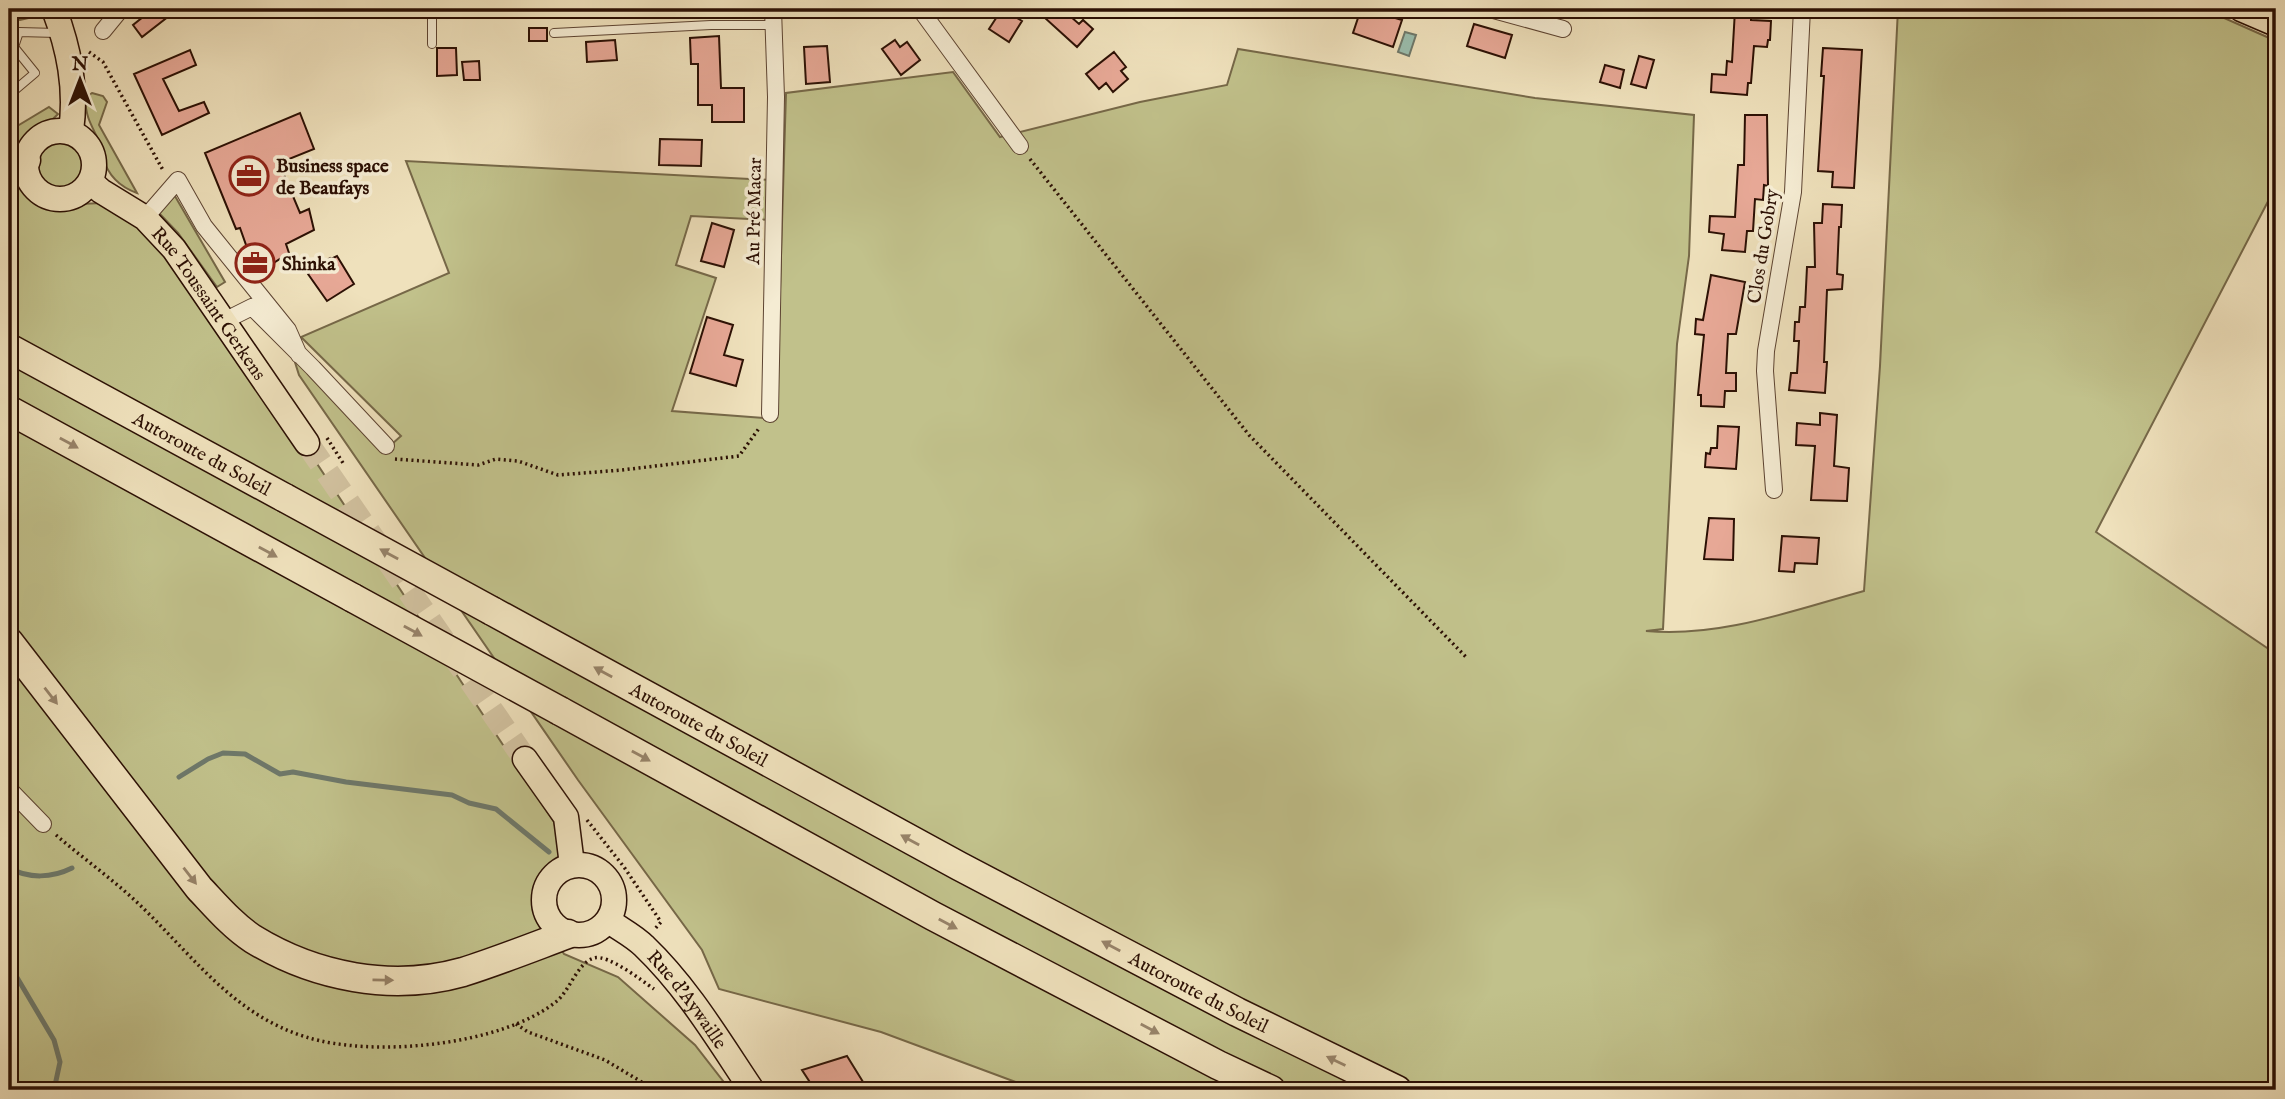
<svg xmlns="http://www.w3.org/2000/svg" width="2285" height="1099" font-family="'IM FELL English',serif">
<style>
.green{fill:#c1c18b;stroke:#766848;stroke-width:2}
.water{fill:#9abeae;stroke:#6e786a;stroke-width:2}
.lines{fill:none;stroke-linecap:round;stroke-linejoin:round}
.stream{stroke:#6e786a;stroke-width:5}
.building{fill:#e7a896;stroke:#2c1004;stroke-width:2}
.primary-tunnel{stroke:#d2c2a0;stroke-width:24;stroke-dasharray:24 12;stroke-linecap:butt}
.service-casing{stroke:#5d4432;stroke-width:10}
.minor-casing{stroke:#5d4432;stroke-width:18}
.primary-casing{stroke:#2c1004;stroke-width:27}
.motorway-casing{stroke:#2c1004;stroke-width:31}
.path{stroke:#2c1004;stroke-width:3.5;stroke-dasharray:2 3.5;stroke-linecap:butt}
.service{stroke:#f5ecd3;stroke-width:8}
.minor{stroke:#f5ecd3;stroke-width:16}
.primary{stroke:#efe1bc;stroke-width:24}
.motorway{stroke:#efe1bc;stroke-width:28}
.motorway-bridge-casing{stroke:#2c1004;stroke-width:31;stroke-linecap:butt}
.motorway-bridge{stroke:#efe1bc;stroke-width:28}
.oneway{fill:#978369}
.labels{text-anchor:middle;stroke-width:7;stroke-linejoin:round;paint-order:stroke}
.poi-label{font-size:19px;font-weight:bold;fill:#2c1004;stroke:#f5ecd3;text-anchor:start}
.street-label{font-size:19px;fill:#2c1004;stroke:#f5ecd3}
</style>
<rect width="100%" height="100%" fill="#efe1bc"/>
<filter id="stains"><feTurbulence type="fractalNoise" baseFrequency=".00286" numOctaves="4"/><feColorMatrix values="0 0 0 0 .2 0 0 0 0 .09 0 0 0 0 .02 0 0 0 .5 -.17"/></filter>
<radialGradient id="worn" r=".72"><stop offset=".6" stop-color="#630" stop-opacity="0"/><stop offset="1" stop-color="#630" stop-opacity=".3"/></radialGradient>
<path class="green" d="M9,9H34L37,16L20,20L9,18Z
M1898,9H2204L2276,41V186L2096,532L2276,654V1090H1037L881,1032L719,989L702,950L578,780L299,375L293,356L383,452L401,436L301,337L449,273L406,161L771,180L770,220L691,216L676,265L716,278L672,411L776,419L786,93L953,72L1000,137L1140,102L1227,85L1238,49L1535,98L1694,115L1689,256L1677,344L1663,629L1646,631C1720,638 1794,610 1864,591L1880,366Z
M92,93L103,96L107,102L99,125L137,193C120,187 108,175 103,158C101,152 101,146 99,141C91,124 86,118 85,98Z
M49,107L58,114L26,145L17,162L9,166V131Z
M35 164a25 25 0 1 1 50 0a25 25 0 1 1-50 0Z
M19,170L23,185L39,201L62,208L80,204L102,203L157,240L300,438L554,822L562,854L540,884L538,909L564,954L618,977L695,1045L730,1090H9V176Z
M172,191L225,282L217,287L178,233L157,211Z"/>
<path class="water" d="M1405,32L1416,35L1409,56L1398,52Z"/>
<g class="lines">
<path class="stream" d="M179,777L208,759L223,753L245,754L280,774L293,772L346,782L452,795L469,803L496,809L549,852
M9,868C29,879 52,878 72,868
M9,964L54,1040L60,1062L54,1090"/>
</g>
<path class="building" d="M153,9H178L142,37L133,25Z
M1002,9L1022,21L1009,42L989,29Z
M1053,9H1062L1079,24L1083,20L1093,29L1077,47L1045,18Z
M1361,9H1383L1382,14L1402,20L1393,47L1353,33Z
M1735,10L1751,11V20L1771,21L1770,40H1768L1767,47L1754,46L1751,83H1748L1747,95L1711,92L1712,74L1726,75L1727,61L1732,62Z
M1474,24L1512,35L1505,58L1467,46Z
M529,28H547V41H529Z
M719,36L721,88H744V122H712V105H698V64H691L690,38Z
M615,40L617,60L587,62L586,42Z
M895,40L900,47L907,42L920,60L901,75L882,49Z
M827,46L830,82L806,84L804,47Z
M437,48H456L457,75L437,76Z
M1823,48L1862,50L1854,188L1832,187L1833,172L1818,171L1824,76H1821Z
M190,50L196,65L163,79L179,111L204,102L209,113L162,135L134,74Z
M1114,52L1126,67L1121,71L1128,79L1113,92L1106,83L1099,89L1086,74Z
M1639,56L1654,60L1646,88L1631,84Z
M479,61L480,80H464L462,62Z
M1605,65L1624,70L1620,88L1600,82Z
M300,113L314,149L279,163L300,213L309,209L314,230L286,244L289,253L272,264L261,254L251,259L240,228L236,229L205,153Z
M1745,115H1767L1768,186L1764,185L1763,200L1755,199L1753,231H1747L1745,252L1722,250L1724,234L1709,232L1710,216L1735,217L1738,165H1744Z
M660,139L702,140L701,166L659,165Z
M1823,204L1842,205L1841,227H1839L1837,274L1843,275L1842,289L1827,290L1824,362H1827L1825,393L1789,390L1791,373H1797L1799,341H1794L1795,322H1799L1800,307H1805L1807,267H1815L1814,223H1822Z
M712,223L734,230L724,267L701,261Z
M337,256L354,284L327,301L308,274L330,258L331,259Z
M1711,275L1745,282L1736,334H1728L1726,373H1736V391H1725L1724,407L1701,406V395H1698L1704,335L1695,334L1696,319L1703,320Z
M707,317L733,325L724,355L743,360L736,386L690,373Z
M1820,413L1837,415L1834,466L1849,468L1847,501L1811,500L1815,446L1796,445L1797,423L1820,425Z
M1718,426L1739,427L1736,469L1705,467L1706,453L1710,454L1711,448H1717Z
M1709,518L1734,519L1733,560L1704,559Z
M1782,536L1819,538L1817,564L1795,563L1794,572L1779,571Z
M847,1056L868,1090H815L802,1070Z"/>
<g class="lines">
<path class="primary-tunnel" d="M307,443L525,759"/>
<g class="service-casing">
<path id="service" d="M432,9V44
M554,33L711,25H773
M9,47H14L35,73L9,95
M14,47L19,32L57,33"/>
</g>
<g class="minor-casing">
<path id="minor" d="M920,9L1020,146
M1490,9L1563,29
M103,31L121,9
M145,218L178,180L204,226L288,330L299,355
M224,321L252,307L313,368L386,446
M770,414L776,97L773,9
M1774,490L1765,371L1766,351L1793,192L1802,9
M9,789L43,824"/>
</g>
<g class="primary-casing">
<g id="primary">
<path d="M54,9C69,49 77,88 71,131"/>
<path d="M2241,9L2276,24"/>
<circle cx="60" cy="165" r="34"/>
<path id="s1" d="M91,182L101,191L145,218L174,249L307,443"/>
<path d="M525,759L566,817L572,865"/>
<circle cx="579" cy="900" r="35"/>
<path id="s2" d="M609,921C620,929 634,936 644,946C688,988 719,1041 752,1090"/>
</g>
</g>
<g class="motorway-casing">
<g id="motorway">
<path d="M9,171L26,160"/>
<path id="s3" d="M9,348L285,498"/>
<path d="M9,410L353,598"/>
<path id="s4" d="M492,611L959,866L1237,1012L1397,1090"/>
<path d="M9,642L199,888C216,906 233,926 253,939C315,977 392,992 463,972C498,961 533,947 568,934"/>
<path d="M560,711L933,916L1218,1065L1271,1090"/>
</g>
</g>
<path class="path" d="M89,52L103,62L164,172
M1030,159L1249,435L1466,657
M327,438L343,463
M395,459L478,465L496,459L518,461L558,475L622,470L739,456L760,427
M587,820L624,867L661,922L654,930
M56,835C85,860 118,883 145,910C196,960 235,1015 306,1037C372,1058 502,1046 557,1001C570,990 578,962 594,958C608,954 641,980 654,989
M516,1024L528,1032L605,1060L655,1090"/>
<use href="#service" class="service"/>
<use href="#minor" class="minor"/>
<use href="#primary" class="primary"/>
<use href="#motorway" class="motorway"/>
<g class="motorway-bridge-casing">
<path id="motorway-bridge" d="M285,498L492,611
M353,598L560,711"/>
</g>
<use href="#motorway-bridge" class="motorway-bridge"/>
</g>
<defs><path id="oneway-solid" d="M-6-.8H1V-3.2L6.5 0L1 3.2V.8H-6Z" transform="scale(1.75)"/></defs>
<g class="oneway">
<use href="#oneway-solid" transform="translate(69 443) rotate(29)"/>
<use href="#oneway-solid" transform="translate(268 552) rotate(29)"/>
<use href="#oneway-solid" transform="translate(389 554) rotate(-151)"/>
<use href="#oneway-solid" transform="translate(413 631) rotate(29)"/>
<use href="#oneway-solid" transform="translate(603 672) rotate(-151)"/>
<use href="#oneway-solid" transform="translate(51 696) rotate(52)"/>
<use href="#oneway-solid" transform="translate(641 756) rotate(29)"/>
<use href="#oneway-solid" transform="translate(910 840) rotate(-151)"/>
<use href="#oneway-solid" transform="translate(190 876) rotate(52)"/>
<use href="#oneway-solid" transform="translate(948 924) rotate(28)"/>
<use href="#oneway-solid" transform="translate(1111 946) rotate(-152)"/>
<use href="#oneway-solid" transform="translate(383 980) rotate(1)"/>
<use href="#oneway-solid" transform="translate(1150 1029) rotate(28)"/>
<use href="#oneway-solid" transform="translate(1336 1061) rotate(-154)"/>
</g>
<defs>
<g id="office-ring" transform="scale(2.0125)"><circle r="9.5" fill="#f5ecd3" stroke="#8f2418" stroke-width="1.5"/><path d="M-6-3h4V-5.5h4V-3h4V5H-6ZM-1-4.5V-3h2v-1.5ZM-6 0V1H6V0Z" fill="#8f2418"/></g>
</defs>
<g fill-rule="evenodd">
<use href="#office-ring" x="249" y="176"/>
<use href="#office-ring" x="255" y="263"/>
</g>
<g class="labels">
<g class="poi-label">
<text x="276" y="172">Business space<tspan x="276" dy="22">de Beaufays</tspan></text>
<text x="282" y="270">Shinka</text>
</g>
<g class="street-label">
<text transform="translate(753 211) rotate(-89)" y="7">Au Pré Macar</text>
<text transform="translate(1762 246) rotate(-81)" y="7">Clos du Gobry</text>
<text dy="7" stroke="none"><textPath href="#s1" startOffset="172">Rue Toussaint Gerkens</textPath></text>
<text dy="7" stroke="none"><textPath href="#s3" startOffset="220">Autoroute du Soleil</textPath></text>
<text dy="7" stroke="none"><textPath href="#s4" startOffset="236">Autoroute du Soleil</textPath></text>
<text dy="7" stroke="none"><textPath href="#s4" startOffset="803">Autoroute du Soleil</textPath></text>
<text dy="7" stroke="none"><textPath href="#s2" startOffset="112">Rue d'Aywaille</textPath></text>
</g>
</g>
<rect width="2285" height="1099" fill="none" stroke="#efe1bc" stroke-width="35"/>
<rect x="10" y="10" width="2264" height="1078" fill="none" stroke="#2c1004" stroke-width="3.5"/>
<rect x="18" y="18" width="2250" height="1064" fill="none" stroke="#2c1004" stroke-width="2"/>
<g transform="translate(80 80)" stroke="#f5ecd3" stroke-width="5" paint-order="stroke">
<path d="M0-5L12 26L0 18L-12 26Z" fill="#2c1004"/>
<text y="-10" font-size="19" font-weight="bold" text-anchor="middle" fill="#2c1004">N</text>
</g>
<rect width="100%" height="100%" filter="url(#stains)"/>
<rect width="100%" height="100%" fill="url(#worn)"/>
</svg>
